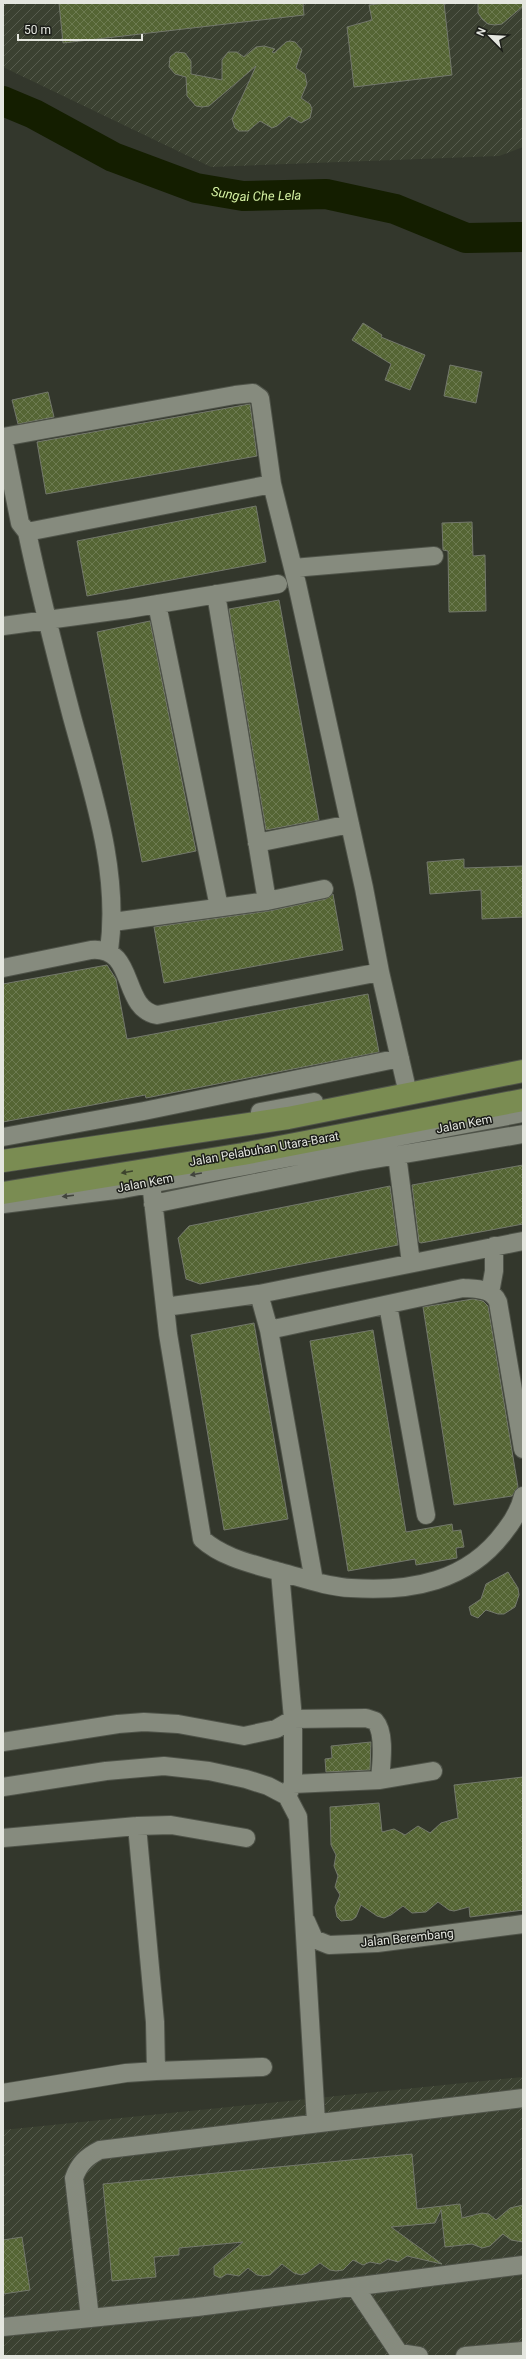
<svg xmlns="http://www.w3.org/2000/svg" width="526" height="2359" font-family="Roboto,sans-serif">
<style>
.industrial{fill:url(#industrial-furrows)}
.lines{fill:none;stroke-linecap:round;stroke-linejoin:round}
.river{stroke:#141e00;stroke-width:30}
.building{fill:url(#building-cross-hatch);stroke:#73786b}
.minor-casing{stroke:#4f5349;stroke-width:20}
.major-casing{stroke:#4f5349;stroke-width:24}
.minor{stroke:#868b7e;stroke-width:18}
.major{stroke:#7a8c52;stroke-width:22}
.oneway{fill:#3d442d}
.oneway2{fill:#41443c}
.labels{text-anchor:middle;stroke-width:3;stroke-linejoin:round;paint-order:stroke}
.street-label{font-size:12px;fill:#e4e6df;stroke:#1c1e19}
.water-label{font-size:13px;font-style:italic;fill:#d4f0a2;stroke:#1c1e19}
</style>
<defs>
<pattern id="industrial-furrows" width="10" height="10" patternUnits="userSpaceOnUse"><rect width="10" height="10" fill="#3b4131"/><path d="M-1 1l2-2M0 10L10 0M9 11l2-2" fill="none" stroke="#575c4e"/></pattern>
<pattern id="building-cross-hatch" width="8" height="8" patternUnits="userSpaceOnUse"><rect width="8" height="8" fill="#556534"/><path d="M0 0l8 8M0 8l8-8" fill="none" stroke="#6d7b51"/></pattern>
</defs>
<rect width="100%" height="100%" fill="#33372c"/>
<path class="industrial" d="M3,3H523V147L499,156L211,167L3,67Z
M523,2077V2356H3V2130Z"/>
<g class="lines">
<path class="river" id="s1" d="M3,101L34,114L113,157L196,188L243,196L326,194L395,209L466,238L523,237"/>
</g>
<path class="building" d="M59,3H303L304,15L63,43Z
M386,3H444L452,75L354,87L347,27L372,20L369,5Z
M478,3H523V6L502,24L495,25L488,24L482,19L478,13Z
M290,41L295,42L302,50L296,68L305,74L307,84L301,98L310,104L312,109L310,118L301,123L289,116L277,126L272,128L260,121L248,131H239L235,128L232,119L256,66L209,106L202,107L196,106L187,96L186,77L175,74L169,67L170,57L176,52L185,53L191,61V74L222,80V60L228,52H237L244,57L256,47L264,46L275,49L272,52L274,53L286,42Z
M363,323L382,335L381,337L425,355L410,390L385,380L391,364L352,340Z
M450,365L482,372L476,403L444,396Z
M48,392L54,417L18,424L12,400Z
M250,404L257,456L46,494L37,442Z
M256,506L266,562L87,596L77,541Z
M472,522L473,556L485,555L486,611L449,612L448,551L443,550L442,523Z
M279,600L319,820L266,830L229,609Z
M150,621L196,851L142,862L97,632Z
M464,859V868L523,866V917L482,919L481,890L430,894L427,862Z
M333,894L343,950L164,983L154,927L269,911L326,899Z
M107,965L116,979L127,1039L368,994L379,1052L146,1098L145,1095L3,1122V984Z
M523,1165V1224L421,1243L419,1242L412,1185Z
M390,1186L398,1245L200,1284L186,1279L178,1238L189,1226Z
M473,1299L483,1301L488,1306L518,1487L512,1496L454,1505L423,1307Z
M254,1323L288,1519L224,1530L191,1335Z
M373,1330L406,1532L452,1524L453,1531L461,1530L464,1547L456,1548L457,1558L416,1565L415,1559L348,1571L310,1341Z
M508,1572L518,1588L519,1595L515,1607L504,1614H498L486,1610L478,1618L471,1615L469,1607L481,1599L486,1584Z
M371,1742L370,1770L326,1772L325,1759L332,1758L331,1746Z
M523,1777V1910L470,1917L469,1907L454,1911L449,1910L438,1902L426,1912L412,1913L403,1906L391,1915L384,1918L377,1916L361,1905L356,1917L352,1920L341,1921L337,1917L335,1907L340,1895L335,1887L338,1876L334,1866L336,1855L331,1845L330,1807L379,1803L382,1832L394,1829L405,1835L418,1826L430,1833L441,1823L458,1818L454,1785Z
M412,2154L417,2209L460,2204L462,2218L482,2213L489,2214L496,2220L510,2208L523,2205V2242L511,2240L503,2234L490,2246L482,2248L472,2244L445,2247L441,2210L435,2223L391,2227L442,2264L407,2256L398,2262L388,2259L380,2264L370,2262L363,2265L353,2260L343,2270L336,2271L330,2270L320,2263L307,2273L301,2275L294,2273L282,2264L270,2275L264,2276L257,2275L248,2268L239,2276L227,2274L220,2278L214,2275V2266L243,2242L179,2248V2255L154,2257L156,2277L112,2281L103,2184Z
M22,2237L30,2290L3,2294V2240Z"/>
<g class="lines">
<g class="minor-casing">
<path id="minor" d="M3,437L235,395L253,393L260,398L272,484L297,584L364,888L380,972
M3,438L20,523L27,532C40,594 56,656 72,717C93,794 120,872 109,951
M27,532L272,484
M293,568L434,556
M216,594L267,901
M157,604L219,907
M3,626L128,609L278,584
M257,843L350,824
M113,922L267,901L324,889
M3,968L91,950C137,946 120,1008 157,1015L380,972L406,1085
M260,1112L314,1102
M3,1137L144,1111L400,1058
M397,1155L411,1263
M151,1182L168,1334L202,1539C223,1558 253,1564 280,1572L293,1719V1784L287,1796
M3,1204L123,1189L523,1113
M153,1204L357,1162L523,1134
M490,1293L494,1271V1246
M259,1294L269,1330L314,1581
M388,1305L426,1515
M165,1307L259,1294L523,1241
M269,1330L463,1288C476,1289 492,1288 498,1302L523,1449
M280,1572C303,1578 327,1587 351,1588C410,1592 468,1582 505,1531C513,1521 520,1509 523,1496
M3,1742L118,1724L144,1722L178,1724L244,1736L276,1729L293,1719L366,1718L375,1721C386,1733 381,1765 380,1780
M293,1784L380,1780L433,1771
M3,1787L106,1771L164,1766L209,1771L246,1779L268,1786L287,1796L298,1817L316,2122
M3,1838L137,1826
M306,1921L314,1939L329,1945L377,1943L523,1924
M156,2071L263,2067
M3,2093L126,2073L156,2071L155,2022L137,1826L171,1825L246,1838
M355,2287L399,2353L419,2356
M90,2318L74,2178C79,2164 86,2157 100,2150L523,2098
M3,2327L197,2307L523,2265
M465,2356L523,2351"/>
</g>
<g class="major-casing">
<path id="major" d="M3,1161L288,1118L523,1071
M3,1193L243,1154L523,1100"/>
</g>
<use href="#minor" class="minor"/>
<use href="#major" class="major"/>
</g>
<defs><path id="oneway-solid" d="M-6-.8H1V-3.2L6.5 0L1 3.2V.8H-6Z"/></defs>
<use class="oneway" href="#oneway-solid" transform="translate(127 1172) rotate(170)"/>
<g class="oneway2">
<use href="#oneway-solid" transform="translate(196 1174) rotate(170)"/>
<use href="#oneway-solid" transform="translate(68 1196) rotate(173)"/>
</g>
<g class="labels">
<g class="street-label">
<text transform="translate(464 1124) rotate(-11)" y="4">Jalan Kem</text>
<text transform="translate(264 1149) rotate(-10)" y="4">Jalan Pelabuhan Utara-Barat</text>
<text transform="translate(145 1183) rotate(-11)" y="4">Jalan Kem</text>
<text transform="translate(407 1938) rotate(-6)" y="4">Jalan Berembang</text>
</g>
<g class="water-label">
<text dy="5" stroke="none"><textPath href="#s1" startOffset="273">Sungai Che Lela</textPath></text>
</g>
</g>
<rect width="526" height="2359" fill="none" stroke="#e4e6df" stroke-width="8"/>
<g transform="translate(490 36) rotate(294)" stroke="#1c1e19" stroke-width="3" paint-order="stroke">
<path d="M0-3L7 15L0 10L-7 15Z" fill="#e4e6df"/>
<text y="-6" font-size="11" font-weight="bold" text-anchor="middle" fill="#e4e6df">N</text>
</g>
<path d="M18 34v6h124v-6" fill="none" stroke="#e4e6df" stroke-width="2"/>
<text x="24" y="34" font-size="12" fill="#e4e6df" stroke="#1c1e19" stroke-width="3" paint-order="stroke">50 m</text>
</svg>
